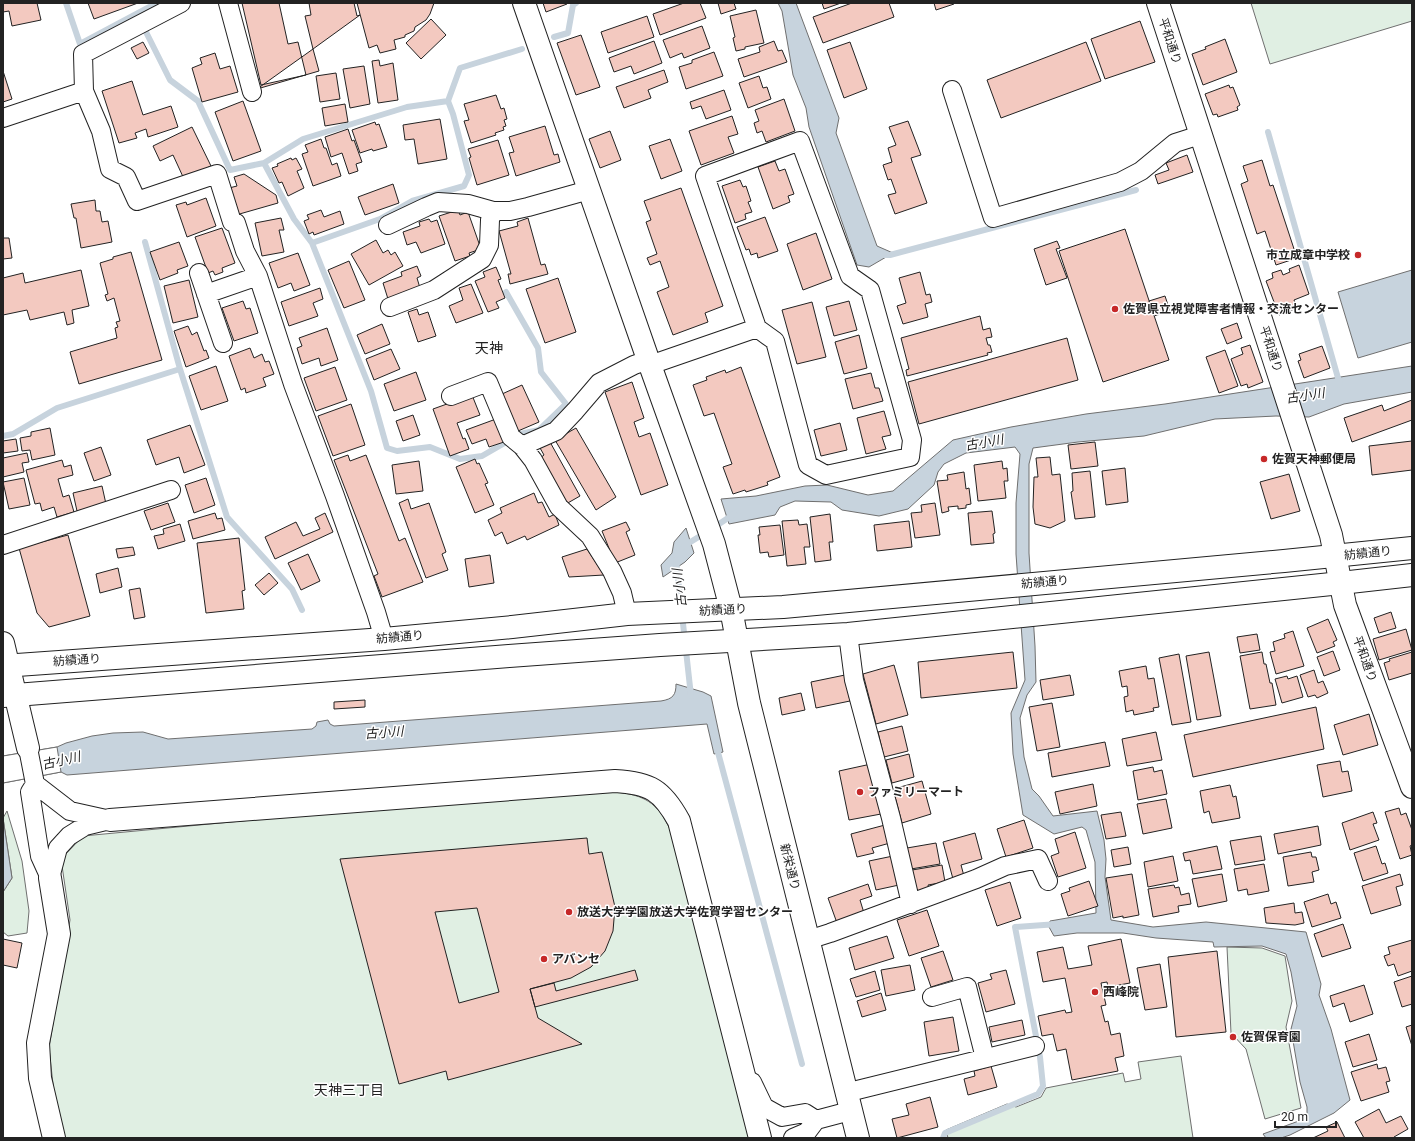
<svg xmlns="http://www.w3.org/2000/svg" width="1415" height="1141" font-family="Roboto,'Noto Sans JP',sans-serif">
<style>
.green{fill:#e0efe3;stroke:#6f6f6f}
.water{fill:#c7d3dd;stroke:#6f6f6f}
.pier{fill:#fff;stroke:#6f6f6f}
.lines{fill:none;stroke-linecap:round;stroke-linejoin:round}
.stream{stroke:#c7d3dd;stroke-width:6}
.building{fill:#f3c9c0;stroke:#222;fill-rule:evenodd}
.street-casing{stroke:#222;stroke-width:20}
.secondary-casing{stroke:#222;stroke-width:24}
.highway-casing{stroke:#222;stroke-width:24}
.street{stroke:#fff;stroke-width:18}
.secondary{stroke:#fff;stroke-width:22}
.highway{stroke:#fff;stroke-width:22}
.poi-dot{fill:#c62828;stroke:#fff;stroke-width:1.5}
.labels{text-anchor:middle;stroke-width:3;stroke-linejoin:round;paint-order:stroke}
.street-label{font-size:12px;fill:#222;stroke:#fff}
.poi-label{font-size:12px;font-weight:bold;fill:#222;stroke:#fff;text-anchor:start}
.water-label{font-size:13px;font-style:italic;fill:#222;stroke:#fff}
.quarter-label{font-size:14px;fill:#222;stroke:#fff}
</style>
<rect width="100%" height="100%" fill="#fff"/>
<path class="green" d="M1251,3H1412V21L1270,64Z
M605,791C626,793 646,794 660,812C664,817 667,824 670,829L751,1138H63L56,1111L49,1048L70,920L61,859L83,836L305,815Z
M7,811L22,861L29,911L27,933L8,936L3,932V892L12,878L3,818Z
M1227,947L1262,948L1285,956L1292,1001L1286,1027L1301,1108L1265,1119L1246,1049L1231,1033Z
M1181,1056L1193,1138H948L946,1130L1007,1104L1016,1107L1041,1097L1046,1088L1123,1073L1125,1082L1141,1079L1138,1062Z"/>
<path class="water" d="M778,3H796L839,118L836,133L877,246L893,253L869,267L857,265L809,127L806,108L793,75L782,11Z
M1412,270V342L1358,358L1338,292Z
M1412,366V392L1344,404L1309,417L1276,416L1215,419L1144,436L1078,442L1033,448L1029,464V553L1035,646L1036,682L1027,695L1020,718L1024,757L1032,789L1039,796L1053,816L1097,811L1104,840L1106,859L1105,877L1111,920L1153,927L1206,922L1306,932L1321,984L1319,995L1331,1029L1350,1100L1334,1113L1290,1135L1281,1138H1266L1263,1134L1307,1118V1107L1300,1082L1291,1029L1297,1006L1291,972L1286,954L1262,946L1214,947L1213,942L1156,938L1123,933H1077L1054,936L1049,927L1050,921L1096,913L1095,862L1086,830L1082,827L1054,834L1023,815L1013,754L1011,713L1025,680L1016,554V503L1020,454L1015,447L966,453L944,464L938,472L934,485L908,509L879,516L842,510L831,502L795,501L780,507L775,515L729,524L721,499L756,496L805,486L827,485L868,495L893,491L953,440L1011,427L1086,414L1165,404Z
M686,528L694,553L685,562L663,577L661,565L672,553L674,542Z
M676,684L703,692L711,696L723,752L714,754L707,724L67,775L61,772L3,783V756L57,747L66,743L92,736L113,733L143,732L168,739L312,729L316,726L317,722L328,720L330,724L334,726L661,701C673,699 676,695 676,684Z
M3,818L12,878L3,892Z"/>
<path class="pier" d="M57,747L61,772L3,783V756Z"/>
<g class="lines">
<path class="stream" d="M66,3L80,44L157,3
M137,14L170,80L198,101L230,170L264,163L303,139L407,107L448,101L460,68L522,49
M554,37L568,33L573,5L576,3
M1268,132L1340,385
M264,163L294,219L312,243L371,391L387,448L397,451L430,447L460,459L482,456L520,434L539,430L566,404L541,372L538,348L506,292
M145,242L180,369L227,517L292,589L302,610
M312,243L380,219L412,201L464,186L469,175L453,114L448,101
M882,255H890L1136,190
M3,436L13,434L57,408L180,369
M713,528L734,514
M684,546L705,533
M676,560L691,696
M716,745L802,1064
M943,1138L945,1133L1038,1094L1043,1086L1040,1057L1015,927L1058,924"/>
</g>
<path class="building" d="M3,3H37L41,20L12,26L9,11L3,12Z
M88,3H138L94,19Z
M242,3H279L288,44L298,42L306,75L261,85Z
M309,3H354L357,16L360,15L313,49L305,16L311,15Z
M357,3H434L430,14L426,20L415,27L414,31L405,35V37L394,40L396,49L380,53L377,45L369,48Z
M543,3H566L567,4L546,12Z
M684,3H700L706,18L660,35L653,14Z
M718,3H734L736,9L721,14Z
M822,3H841L824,9Z
M852,3H889L894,17L823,43L813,17Z
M934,3H954V4L936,10Z
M756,10L764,43L745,47V49L736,51L733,38L735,37L730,16Z
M647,16L654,37L608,53L601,32Z
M431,19L446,35L421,59L406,43Z
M1140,21L1155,62L1105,79L1091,39Z
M702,26L710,48L684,58L682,53L670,58L663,40Z
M581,35L600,87L576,95L557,43Z
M1225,39L1237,72L1203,85L1192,54L1206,49L1205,47Z
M654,41L662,63L634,74L631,66L614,72L609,58Z
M774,41L778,51L782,50L787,62L744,77L738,59L760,52L759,47Z
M143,42L149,53L137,59L131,48Z
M850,42L867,89L844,98L827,50Z
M1086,42L1101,81L1001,118L987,80Z
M313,49L319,71L257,89Z
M714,52L723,76L686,89L679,67L692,63V60Z
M215,53L220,69L230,66L238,92L202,102L192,68L202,64L200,58Z
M379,60L380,66L393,63L398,100L378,103L372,61Z
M364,66L370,104L350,108L343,69Z
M664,70L668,82L648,90L651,98L624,108L616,87Z
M3,71L12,99L3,102Z
M336,73L340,99L320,102L316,76Z
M759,76L763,88L767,87L771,99L748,108L739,83Z
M132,81L143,115L171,106L178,127L148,137L146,129L135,133L137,138L119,143L102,91Z
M1229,85L1230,88L1233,87L1240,105L1237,107L1238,110L1218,117L1217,114L1213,115L1205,94Z
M724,90L731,110L706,119L701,106L692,109L690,102Z
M496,95L501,109L504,108L507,119L504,120L506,126L503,127L504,130L495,133L496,135L471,143L464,121L469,120L464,104Z
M784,99L795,131L766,142L762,131L757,133L754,123L759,121L755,110Z
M243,101L261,151L233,161L215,112Z
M345,104L348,122L325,126L322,108Z
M732,116L738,134L728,137L734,153L701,165L689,131Z
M440,119L447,159L418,164L414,139L405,140L403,125Z
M908,121L921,155L911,158L927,203L895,214L888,195L896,193L891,179L888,180L883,165L892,162L888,148L896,145L889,127Z
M375,122L376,125L379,124L387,147L373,151L372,149L360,153L352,130Z
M545,126L554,155L558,154L560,162L516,176L509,153L514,152L509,137Z
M192,127L211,166L184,179L173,155L160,161L153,146Z
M348,129L352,141L354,140L362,162L356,164L358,171L349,174L342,153L331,157L325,137Z
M610,131L621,160L600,168L589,139Z
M321,139L324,148H326L332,165L337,163L341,176L313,186L302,154L308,152L305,145Z
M670,139L682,171L661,179L649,146Z
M498,140L509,175L477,185L469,158L471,157L468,149Z
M1187,155L1193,172L1158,184L1155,175L1169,170L1166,163Z
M291,158L292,160L296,158L302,169L297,171L304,188L288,196L282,182L279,183L272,168L278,166L277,164Z
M1262,160L1270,186L1273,185L1297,258L1276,265L1265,231L1257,234L1241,184L1248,181L1243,166Z
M775,161L779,171L785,169L794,194L788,196L790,202L773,209L758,167Z
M244,174L276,195L278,203L236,215L229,188L237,186L234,177Z
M740,180L743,187L746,186L751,201L748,202L752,212L745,214L746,219L735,223L722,186Z
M393,184L399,203L365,215L358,197Z
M681,188L723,306L705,313L708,322L673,335L657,292L669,287L660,261L650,265L647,258L657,254L646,222L651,220L644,201Z
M206,198L216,226L187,237L176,205L186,202L187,205Z
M95,200L96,211H100L102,222L108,221L112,242L81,248L76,218H74L71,204Z
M321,210L324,217L340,211L344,224L314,235L313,232L309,234L304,221L309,219L307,215Z
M458,210L460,215L468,212L481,249L469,253L470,256L455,261L439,216Z
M765,217L778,251L758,258L757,253L751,255L749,249L746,250L737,227Z
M281,218L284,230H279L284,252L262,256L255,223Z
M528,218L541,265L545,264L548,274L510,284L508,274H511L499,231L518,226L517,222Z
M429,219L431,222L437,220L445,244L421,253L416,242L407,245L403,232L420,226L419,222Z
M222,228L235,263L222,268L223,272L215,275L213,271L208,273L195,237Z
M1125,229L1169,360L1103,382L1059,251Z
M816,233L832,279L803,290L787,244Z
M3,238H9L12,258L3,259Z
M376,240L383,253L388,250L391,255L395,252L403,266L369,285L351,254Z
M1057,241L1060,248L1056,249L1067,278L1046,285L1034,249Z
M179,242L188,266L177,270L178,273L160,280L150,252Z
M131,252L162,360L79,384L70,352L117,338L115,328L118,327L116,322L120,321L114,298L107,301L105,295L108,294L100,263L113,259V257Z
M298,253L310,285L294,291L291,283L278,288L269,263Z
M349,261L365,300L344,308L328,270Z
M1299,265L1309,294L1294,300L1297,308L1279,315L1266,281L1273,278L1272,273L1281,270L1283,275L1290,272L1289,269Z
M417,266L421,276L417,278L420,288L388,299L383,283L402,276L401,272Z
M496,267L501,279L498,280L505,298L496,302L499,308L488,312L475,281L485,277L483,272Z
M81,270L89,306L72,310L74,323L67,325L64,312L30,320L27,310L3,315V278L23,273L25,283Z
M920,272L926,295L930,294L932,302L925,304L928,317L903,324L897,306L906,303L899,278Z
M558,278L576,332L545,343L526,289Z
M189,280L198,317L173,323L164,286Z
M471,284L483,313L456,323L449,306L463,300L459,288Z
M320,288L323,299L313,303L318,316L289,326L281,302Z
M1165,296L1170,311L1154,316L1149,301Z
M243,301L246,309L250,308L258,333L234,341L222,308Z
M849,301L857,330L834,336L826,307Z
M812,302L826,357L797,364L782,310Z
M417,309L419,315L428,312L436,336L418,342L408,312Z
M980,316L983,330L990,328L992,337L986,338L988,345H990L992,352L987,353L988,355L907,376L906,370L909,369L901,338Z
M1237,323L1242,338L1227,344L1221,329Z
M382,324L390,344L365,354L357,335Z
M188,326L192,335L197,332L204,351L206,350L209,358L186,367L174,331Z
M327,328L338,360L321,366L319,358L302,364L297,348L302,346L299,338Z
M859,335L867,368L844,374L835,342Z
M1067,338L1078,380L919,424L908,382Z
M1250,345L1263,382L1248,388L1247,384L1241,386L1231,359L1243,354L1241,348Z
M1322,346L1330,368L1304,378L1298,361L1301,360L1299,354Z
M250,348L254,358L262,354L265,362L269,361L274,374L263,378L266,386L246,393L245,388L241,390L229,356Z
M391,349L400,369L374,380L366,359Z
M1225,350L1238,386L1219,393L1206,357Z
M216,366L228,401L201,410L189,376Z
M335,367L347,400L316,411L304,378Z
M741,367L780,477L767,482L768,485L746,492L745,490L733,494L723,467L732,464L714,413L704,416L693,385L707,380L706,377L725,370L726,373Z
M416,372L426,400L394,411L384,384Z
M871,373L875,388H879L883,401L853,409L845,379Z
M632,382L644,418L634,422L639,437L650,433L668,485L641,495L605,392Z
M522,385L539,422L518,431L502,394Z
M472,395L480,415L457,423L463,439L465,438L469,449L450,456L433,409Z
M1412,400V420L1352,442L1344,418L1382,405L1384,411Z
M351,404L365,445L333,456L318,416Z
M884,411L891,435L882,437L886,449L866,454L857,418Z
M413,415L420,435L403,441L396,421Z
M496,419L504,442L489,447L486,439L472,444L466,430Z
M840,423L847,450L821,456L814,430Z
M190,425L205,465L184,473L179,457L156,465L147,440Z
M50,428L55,455L32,460L30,450L22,451L20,438L31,436V432Z
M576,428L616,497L596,510L555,440Z
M16,439L18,451L3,453V441Z
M1412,441V470L1372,475L1369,446Z
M550,442L580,496L566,504L540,458L544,455L540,448Z
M1095,442L1098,466L1071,469L1068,445Z
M101,447L111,475L94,481L84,453Z
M27,453L29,462L22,463L24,472L3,477V458Z
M348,455L350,461L366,455L399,541L405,538L423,582L382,597L374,576L378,574L334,460Z
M1050,457L1052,475L1060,474L1065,521L1050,528L1035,524L1033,507L1034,477H1038L1036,458Z
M475,459L477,464L479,463L488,483L485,484L494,505L475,513L456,467Z
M62,460L64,467L71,465L73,475L58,479L63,497L69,495L74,512L57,517L54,507L42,511L40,503L35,504L26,470Z
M419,461L423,491L396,494L392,465Z
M1002,461L1003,469L1007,468L1008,481H1004L1006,498L978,501L974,465Z
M1125,468L1128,502L1106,505L1102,471Z
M1090,471L1095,517L1075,519L1071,492L1073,491L1072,473Z
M964,472L966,489L969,488L971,504L966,505V508L958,509V506L948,507L949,511L942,513L937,481L948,480L947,475Z
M1289,474L1300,511L1271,519L1260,482Z
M24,478L30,505L9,509L3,482Z
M206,478L215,505L194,513L185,485Z
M102,486L106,504L77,511L73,493Z
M534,493L538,503L542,502L549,517L555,514L559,525L527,540L525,536L507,544L502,532L495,536L488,520L502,513L500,508Z
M408,499L411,509L429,503L446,552L442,554L448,570L426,578L399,503Z
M168,503L175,522L151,530L144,511Z
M935,503L940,535L915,538L911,513L922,512L921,505Z
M992,511L995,533L993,534L994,543L971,545L968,513Z
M215,513L217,519L222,518L225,530L193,539L188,521Z
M325,513L333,532L275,559L265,537L296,522L303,536L320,529L315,518Z
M830,514L833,542H829L831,560L815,562L810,517Z
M798,520L799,525L807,524L810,547H804L806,564L787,566L782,521Z
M909,521L912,547L877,551L874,525Z
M626,522L630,530L626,532L635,555L615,563L602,531Z
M180,524L185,541L158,549L154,536L164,534L163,529Z
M780,525L784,555L769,557L768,552L760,553L758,535H760L759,527Z
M68,535L90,616L49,627L37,613L19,548Z
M239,538L245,590L242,591L244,609L206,613L197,543Z
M133,547L135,555L118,558L116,549Z
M587,549L604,575L569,577L562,557Z
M308,554L320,581L301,590L288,563Z
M490,555L494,583L469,587L465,559Z
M118,568L122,587L100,593L96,574Z
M269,573L278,583L264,595L255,585Z
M140,588L145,617L134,619L129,590Z
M1391,612L1396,628L1379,633L1374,618Z
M1328,619L1337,640L1333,642L1335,646L1317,653L1307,628Z
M1406,629L1412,650L1379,660L1373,639Z
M1293,631L1304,666L1276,674L1270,652L1275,651L1273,642L1285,638L1284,634Z
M1257,634L1260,650L1240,653L1237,637Z
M1333,651L1340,670L1324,676L1317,657Z
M1013,652L1017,688L921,698L918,662Z
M1209,652L1221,716L1197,720L1186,656Z
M1262,652L1264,664H1266L1270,683H1272L1276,705L1250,709L1240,656Z
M1412,652V673L1389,680L1384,663L1390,661L1389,659Z
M1179,654L1191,722L1172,725L1159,658Z
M894,665L908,715L876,724L863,674Z
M1146,666L1148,679L1154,678L1159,707L1153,708L1154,711L1134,715L1133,710L1126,712L1124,697L1128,696L1127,686L1122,687L1119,671Z
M1314,670L1318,683L1323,681L1328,693L1317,698L1315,695L1308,697L1300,675Z
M845,675L850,701L816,708L811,682Z
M1070,675L1074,695L1043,700L1040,680Z
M1287,676L1288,679L1297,676L1303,697L1282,703L1275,679Z
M801,693L805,710L782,715L779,698Z
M365,700V707L334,709V702Z
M1052,703L1060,747L1037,751L1029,707Z
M1316,707L1324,749L1193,777L1184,735Z
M1369,714L1378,745L1343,755L1334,725Z
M902,726L908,751L884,757L878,732Z
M1156,732L1162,760L1127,766L1122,739Z
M1105,742L1110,766L1052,777L1048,753Z
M909,754L914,777L892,783L886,760Z
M1340,761L1342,772L1348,771L1352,791L1323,797L1317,765Z
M871,764L881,814L849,820L839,771Z
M1153,767L1154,772L1162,770L1167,794L1138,800L1133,771Z
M922,781L931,814L902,823L893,789Z
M1093,784L1097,806L1060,814L1055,792Z
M1230,785L1233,797L1236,796L1240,818L1212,823L1209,811L1204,813L1200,791Z
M1166,799L1172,828L1143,834L1137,804Z
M1399,808L1401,815L1406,813L1412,830V845L1410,846L1412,855L1400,859L1385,812Z
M1121,812L1126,836L1106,839L1101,815Z
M1373,812L1377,823L1373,824L1379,840L1350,850L1342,823Z
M1024,820L1033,848L1006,857L997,829Z
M885,825L890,843L872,848L874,853L857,857L851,834Z
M1318,826L1321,845L1278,854L1274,834Z
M1075,832L1086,868L1058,877L1051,856L1059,853L1055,839Z
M975,833L982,859L961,865L964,876L953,879L943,842Z
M1261,836L1265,860L1235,865L1230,841Z
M587,838L589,854L602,852L615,907L613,931L605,951L591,967L571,978L530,989L538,1018L582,1044L448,1080L446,1071L399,1084L340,859ZM477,908L499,992L459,1003L435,912Z
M936,843L940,864L911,869L907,848Z
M1217,846L1222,869L1193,874L1190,860L1185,861L1183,853Z
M1376,846L1382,864L1385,863L1388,873L1363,881L1354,853Z
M1128,847L1131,864L1114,867L1111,850Z
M1311,852L1312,857H1316L1319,870L1312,872L1314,882L1288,886L1283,857Z
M893,856L899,885L876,890L869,861Z
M1173,856L1178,881L1148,887L1144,862Z
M1264,864L1269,891L1248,895L1247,889L1238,891L1234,869Z
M942,865L945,882L928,885L929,889L916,892L912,870Z
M1132,874L1139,915L1123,918V916L1113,918L1106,878Z
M1222,874L1227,901L1198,907L1192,879Z
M1400,874L1403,885L1396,887L1401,905L1371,914L1362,886Z
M1089,881L1098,906L1068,916L1061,894L1070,891L1069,888Z
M1010,882L1021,918L997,926L985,890Z
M868,884L872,896L860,900L864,913L837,923L828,898Z
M1174,885L1175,888L1179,887L1181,895L1189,893L1191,904L1178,906L1179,912L1153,917L1148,889Z
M1328,894L1331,904L1336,902L1341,918L1312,927L1304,902Z
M1294,903L1295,913L1302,912L1304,923L1295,925L1266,923L1264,908Z
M927,910L939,946L909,956L897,920Z
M1343,924L1351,948L1322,957L1314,934Z
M887,936L894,958L855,970L849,948Z
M3,939L22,943L17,968L3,965Z
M1121,939L1130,983L1108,987L1107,982L1101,983L1106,1005L1101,1006L1105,1022L1108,1021L1111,1035L1120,1033L1124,1056L1115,1058L1118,1071L1072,1080L1066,1049L1057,1051L1053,1034L1042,1036L1038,1016L1065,1010L1066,1013L1072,1012L1065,978L1043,982L1037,952L1063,947L1068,969L1092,965L1088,946Z
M1412,940V971L1398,976L1394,964L1388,966L1384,956L1390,954L1388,947Z
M943,951L953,980L931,987L921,958Z
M1217,951L1226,1032L1176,1037L1168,957Z
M1160,964L1167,1007L1145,1010L1137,968Z
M910,965L915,990L886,996L881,970Z
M635,970L638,980L535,1007L530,989L554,983L556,991Z
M1006,970L1015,1004L986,1012L978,983L992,979L990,974Z
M875,971L880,990L856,997L850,979Z
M1412,976V1004L1402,1007L1394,982Z
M1364,985L1373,1014L1350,1022L1344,1003L1333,1007L1330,996Z
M881,993L886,1010L862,1017L857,1001Z
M953,1017L959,1051L929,1056L924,1022Z
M1022,1020L1025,1035L992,1042L989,1027Z
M1412,1025V1046L1406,1027Z
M1369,1034L1377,1060L1353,1067L1345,1042Z
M1377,1064L1378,1069L1386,1067L1390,1081L1386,1082L1389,1092L1361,1101L1351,1072Z
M991,1066L997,1087L968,1095L964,1079L975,1076L974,1071Z
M930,1097L938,1127L897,1138L892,1119L909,1115L906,1104Z
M1379,1109L1386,1123L1401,1116L1408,1129L1394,1137V1138H1364L1355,1122Z
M1337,1122L1345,1138H1313L1328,1131L1326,1127Z"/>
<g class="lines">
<g class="street-casing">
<path id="street" d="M228,3L252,92
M952,90L993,218L1120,182L1141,171L1175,143L1200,135
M84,91L101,131L110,169L126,177L137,201L217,174L232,222L236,223L245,251L258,276L293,384L335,496L376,612L384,639
M3,118L84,91L83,54L181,3
M388,225L426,207L438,202L468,204L493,211H510L528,207L589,190
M199,273L223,343
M206,294L258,276
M390,307L434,290L482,259L489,245L490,220L493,211
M650,365L757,328L705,176L800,141L850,276L870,290L912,440L910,457L826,475L808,465L775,341L757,328
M451,396L488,382L511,437L522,446L533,460L559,507L590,536L612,571L622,593L627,614
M522,446L556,431L575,411L599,383L634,365L648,360
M3,545L171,490
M848,634L854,680L891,818L911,904
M28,748L35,784L30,792L40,856L50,878
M35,784L70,811L106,819
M50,878L58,848L69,836L85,826L110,820
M808,940L830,933L976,879L1005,866L1038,859L1048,881
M932,997L967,987L985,1058
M752,1082L764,1107L782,1117L805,1113L816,1120
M845,1093L1035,1046
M793,1138L807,1132L816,1120L850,1111"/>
</g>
<g class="secondary-casing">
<path id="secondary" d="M524,3L650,365L714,544L731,609L749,703L858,1138
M1158,3L1331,535L1345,605L1412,787
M3,643L28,748
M110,820L615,781C650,783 662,790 679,821L760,1138
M50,878L59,934L38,1043L40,1078L54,1138"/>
</g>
<g class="highway-casing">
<path id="highway" d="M3,666L384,639L512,627L627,614L783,607L1284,561L1412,548
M3,696L509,656L660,645L848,634L1341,583L1412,575"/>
</g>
<use href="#street" class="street"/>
<use href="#secondary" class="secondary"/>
<use href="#highway" class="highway"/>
</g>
<g class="poi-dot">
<circle cx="1358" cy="255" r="4"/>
<circle cx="1115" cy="309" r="4"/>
<circle cx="1264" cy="459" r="4"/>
<circle cx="860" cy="792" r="4"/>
<circle cx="569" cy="912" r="4"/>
<circle cx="544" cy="959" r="4"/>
<circle cx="1095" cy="992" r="4"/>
<circle cx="1233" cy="1037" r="4"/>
</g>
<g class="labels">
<g class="street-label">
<text transform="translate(1170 41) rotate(72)" y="4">平和通り</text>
<text transform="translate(1271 349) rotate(72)" y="4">平和通り</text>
<text transform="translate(1368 553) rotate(-6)" y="4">紡績通り</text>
<text transform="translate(1045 582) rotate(-5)" y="4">紡績通り</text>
<text transform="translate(723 610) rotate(-3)" y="4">紡績通り</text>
<text transform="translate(400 637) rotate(-5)" y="4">紡績通り</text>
<text transform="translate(1365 659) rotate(70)" y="4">平和通り</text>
<text transform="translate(77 660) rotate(-4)" y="4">紡績通り</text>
<text transform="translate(790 867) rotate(76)" y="4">新栄通り</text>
</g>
<g class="poi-label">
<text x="1350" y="259" text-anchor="end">市立成章中学校</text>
<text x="1123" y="313">佐賀県立視覚障害者情報・交流センター</text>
<text x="1272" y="463">佐賀天神郵便局</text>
<text x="868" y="796">ファミリーマート</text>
<text x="577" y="916">放送大学学園放送大学佐賀学習センター</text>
<text x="552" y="963">アバンセ</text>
<text x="1103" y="996">西峰院</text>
<text x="1241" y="1041">佐賀保育園</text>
</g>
<g class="water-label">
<text transform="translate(1305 395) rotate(-8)" y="5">古小川</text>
<text transform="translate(984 442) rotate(-10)" y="5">古小川</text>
<text transform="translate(679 588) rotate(-97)" y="5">古小川</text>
<text transform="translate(384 732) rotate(-4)" y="5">古小川</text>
<text transform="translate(61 760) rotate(-13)" y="5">古小川</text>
</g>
<g class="quarter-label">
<text x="489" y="353">天神</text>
<text x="349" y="1095">天神三丁目</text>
</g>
</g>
<rect width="1415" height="1141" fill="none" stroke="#222222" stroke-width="8"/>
<path d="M1275 1121v6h61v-6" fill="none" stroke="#222222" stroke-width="2"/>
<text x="1281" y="1121" font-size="12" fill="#222222" stroke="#ffffff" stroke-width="3" paint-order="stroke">20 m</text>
</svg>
